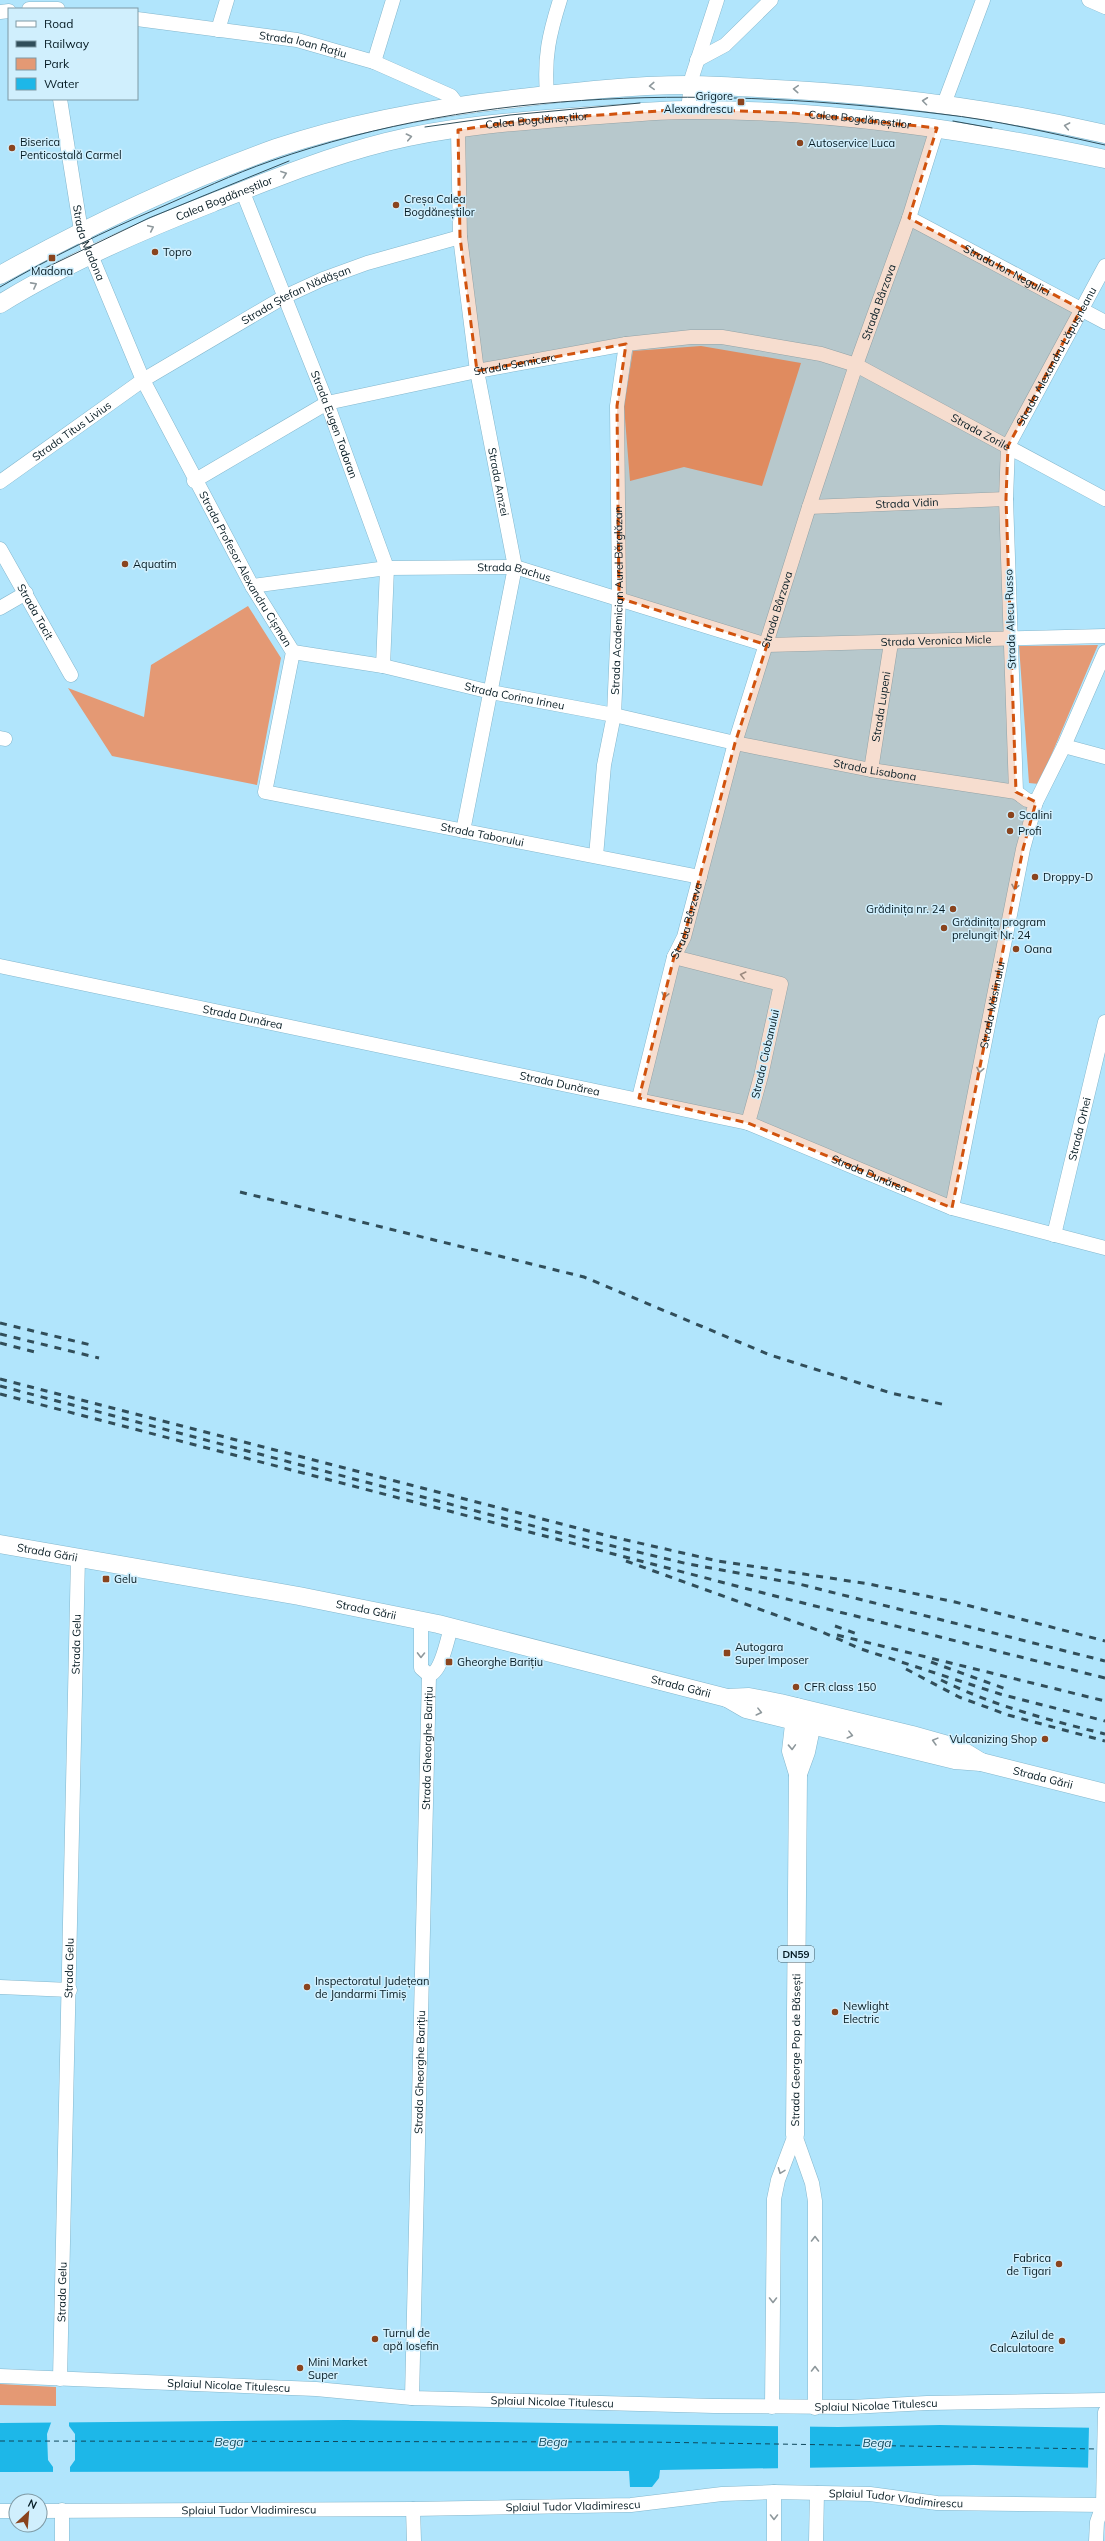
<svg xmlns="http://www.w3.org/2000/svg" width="1105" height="2541" font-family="Mulish,sans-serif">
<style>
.green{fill:#e49974}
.water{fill:#1db7e8}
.pier{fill:#b1e5fc}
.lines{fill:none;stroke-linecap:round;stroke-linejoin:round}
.ferry{stroke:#0e485c;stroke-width:1;stroke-dasharray:5 4;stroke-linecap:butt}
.minor-casing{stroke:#84b7cd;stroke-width:15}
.major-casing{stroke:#84b7cd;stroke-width:19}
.minor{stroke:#fff;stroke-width:14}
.major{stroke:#fff;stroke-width:18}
.tram{stroke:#314e5a;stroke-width:1}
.rail{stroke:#314e5a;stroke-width:3;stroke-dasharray:7 7;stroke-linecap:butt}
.oneway{stroke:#8e989c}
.marked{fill:#d1530e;fill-opacity:0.2;stroke:#d1530e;stroke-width:3;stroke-dasharray:8 5;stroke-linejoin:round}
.poi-dot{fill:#8a441e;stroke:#d0effd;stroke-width:1.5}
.labels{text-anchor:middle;stroke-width:3;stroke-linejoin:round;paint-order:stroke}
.shield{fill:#d0effd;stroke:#425a64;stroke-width:1}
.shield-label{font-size:10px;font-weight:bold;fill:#051a22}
.street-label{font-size:11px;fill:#051a22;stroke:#d0effd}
.poi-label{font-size:11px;fill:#051a22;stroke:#d0effd;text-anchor:start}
.water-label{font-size:12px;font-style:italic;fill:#0e485c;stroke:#d0effd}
</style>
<rect width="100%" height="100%" fill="#b1e5fc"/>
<path class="green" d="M701,346L801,363L762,486L684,467L630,481L624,406L633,351Z
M248,606L281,658L257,785L112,756L68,688L144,717L151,665Z
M1098,645L1039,784L1029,783L1019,646Z
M0,2384L56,2387V2406L0,2405Z"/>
<path class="water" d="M346,2420L838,2427L940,2425L1105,2428V2468L974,2465L660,2470L659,2478L652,2487H630L629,2471L0,2472V2423Z"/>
<path class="pier" d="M52,2420H69V2426L75,2434V2460L70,2467V2474H53V2467L48,2460L47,2434Z
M778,2424L810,2425V2470L778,2471Z
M1089,2426H1105V2470L1088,2469Z"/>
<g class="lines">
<path class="ferry" d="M0,2441L646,2442L1098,2449"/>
<g class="minor-casing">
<g id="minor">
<path d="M1089,0L1105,7"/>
<path d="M29,9H58"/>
<path d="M0,12L9,11"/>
<path id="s1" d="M137,19L297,40L374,62L451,96L457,104"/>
<path d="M218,30L227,0"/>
<path d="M697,60L725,45L771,0"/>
<path d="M374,62L393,0"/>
<path d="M547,94C544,57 549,35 560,0"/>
<path id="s2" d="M60,99L81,231L143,380L252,586L293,652L265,792L700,877"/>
<path d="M944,104L983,0"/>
<path d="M688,109L692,77L717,0"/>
<path id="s3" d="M458,130L460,237L477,371L515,567L463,831"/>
<path id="s4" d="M242,190L327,403L387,568L383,666"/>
<path id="s5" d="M909,218L1105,322"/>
<path id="s6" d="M194,481L327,403L477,371L626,344L691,337H722L821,354L856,365L1105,499"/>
<path id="s7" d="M0,482L143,380L284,297L323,279L367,263L460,237"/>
<path id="s8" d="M809,507L1006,499"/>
<path id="s9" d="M0,549L71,675"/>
<path id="s10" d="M252,586L387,568L515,567L767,645L1105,636"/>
<path d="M0,608L26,593"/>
<path id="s11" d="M293,652L383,666L491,692L614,715L735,743L871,770L1016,792L1027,800L1036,802"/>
<path d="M0,738L5,739"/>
<path d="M1064,746L1105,757"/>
<path id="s12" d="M871,770L891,643"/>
<path id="s13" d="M1016,792L1006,499L1008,446L1105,266"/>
<path id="s14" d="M596,856L604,765L614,715L619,598L617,406L626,344"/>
<path d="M674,957L781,984L761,1076L748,1123"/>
<path id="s15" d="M0,966L748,1123L952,1208L1105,1248"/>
<path id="s16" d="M639,1098L674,957L684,937L735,743L809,507L856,365L909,218L937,128"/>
<path id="s17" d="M952,1208L1023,849L1036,802L1064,746L1105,652"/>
<path id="s18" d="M1054,1235L1105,1022"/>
<path d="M421,1621V1668L429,1675C441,1673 448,1638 451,1627"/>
<path d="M0,1987L70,1990"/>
<path d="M795,2135L812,2183L815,2201V2408"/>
<path id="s19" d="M0,2376L316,2389L412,2398L714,2406L851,2407L927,2403L1105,2400"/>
<path id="s20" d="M60,2379L78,1557"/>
<path id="s21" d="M412,2398L429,1675"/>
<path d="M772,2407L774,2199L778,2180L795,2135"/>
<path d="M413,2509L414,2541"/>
<path d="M62,2510V2541"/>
<path d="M0,2511H16"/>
<path id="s22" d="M40,2511L413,2509L631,2505L722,2494L774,2492L870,2494L937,2503L1105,2505"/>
<path d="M774,2541V2492"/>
<path d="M816,2541L817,2493"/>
<path d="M1096,2541L1097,2522L1103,2505L1105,2412"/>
</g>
</g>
<g class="major-casing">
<g id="major">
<path d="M0,275C88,226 181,182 276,148C353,122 432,108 512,99C570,92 630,85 689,85C712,85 735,87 758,88C875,93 991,108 1105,134"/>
<path id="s23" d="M0,304C66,263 140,231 212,203C270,180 326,157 386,142C450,126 520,121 585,116C620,114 654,110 689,110C829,109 968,130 1105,159"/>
<path id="s24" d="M0,1544L299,1596L438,1624L727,1698L749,1697L780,1703L912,1735L958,1748L981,1762"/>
<path id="s25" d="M727,1698L746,1709L955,1760L981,1762L1105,1793"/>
<path d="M798,1774L806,1752L814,1714"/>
<path id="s26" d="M795,2135L798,1774L791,1751L796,1707"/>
</g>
</g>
<use href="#minor" class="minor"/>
<use href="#major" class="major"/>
<path class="tram" d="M953,121L992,128
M425,127L510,115L640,103
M39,271L149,218L289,161
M0,287C51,257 105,231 159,208C196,192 233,174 271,161C485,86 718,87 941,114C996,120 1051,133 1105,145"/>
<path class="rail" d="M240,1192L584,1277L770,1355L891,1393L946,1405
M0,1323L91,1345
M0,1334L99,1358
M0,1343L39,1353
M0,1379L604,1535L718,1561L869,1584L955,1602L1105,1641
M0,1386L579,1538L688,1564L799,1584L1105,1661
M0,1394L771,1595L1105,1678
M626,1561L820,1631L861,1649L1000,1694L1105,1721
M835,1626L860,1635
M837,1635L1105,1701
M931,1662L1006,1689
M906,1669L959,1697L1008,1715L1105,1741
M941,1680C994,1706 1049,1720 1105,1734"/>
</g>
<defs><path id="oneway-chevron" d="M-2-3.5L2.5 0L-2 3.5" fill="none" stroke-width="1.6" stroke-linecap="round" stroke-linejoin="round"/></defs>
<g class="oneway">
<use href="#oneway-chevron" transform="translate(652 86) rotate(177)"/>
<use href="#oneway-chevron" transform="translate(796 89) rotate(-176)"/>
<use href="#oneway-chevron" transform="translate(925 101) rotate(-173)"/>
<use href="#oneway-chevron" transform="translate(1067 126) rotate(-169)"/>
<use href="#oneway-chevron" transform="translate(409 137) rotate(-12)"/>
<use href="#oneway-chevron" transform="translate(284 174) rotate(-20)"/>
<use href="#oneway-chevron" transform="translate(151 228) rotate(-25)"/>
<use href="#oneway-chevron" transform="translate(34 285) rotate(-28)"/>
<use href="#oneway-chevron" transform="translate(1015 887) rotate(101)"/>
<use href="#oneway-chevron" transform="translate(743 975) rotate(-166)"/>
<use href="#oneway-chevron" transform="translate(665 995) rotate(104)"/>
<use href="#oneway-chevron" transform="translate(980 1070) rotate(101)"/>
<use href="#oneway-chevron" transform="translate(421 1655) rotate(91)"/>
<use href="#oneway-chevron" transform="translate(759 1712) rotate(14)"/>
<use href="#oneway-chevron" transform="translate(850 1735) rotate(14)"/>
<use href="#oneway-chevron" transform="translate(935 1741) rotate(-165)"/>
<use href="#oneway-chevron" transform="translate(792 1747) rotate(88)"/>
<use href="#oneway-chevron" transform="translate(781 2171) rotate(111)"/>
<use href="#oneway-chevron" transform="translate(815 2239) rotate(-90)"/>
<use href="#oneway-chevron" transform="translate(773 2300) rotate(90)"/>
<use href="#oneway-chevron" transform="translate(815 2369) rotate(-90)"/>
<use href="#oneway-chevron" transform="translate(774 2517) rotate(90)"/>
</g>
<path class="marked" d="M688,109L793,113L937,128L909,218L1081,309L1008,446L1006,499L1016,792L1036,802L1023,849L952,1208L748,1123L639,1098L674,957L684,937L735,743L767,645L619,598L617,406L626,344L477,371L460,237L458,130L527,120Z"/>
<g class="poi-dot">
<rect x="737" y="98" width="8" height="8" rx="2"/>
<circle cx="800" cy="143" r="4"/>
<circle cx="12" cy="148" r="4"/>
<circle cx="396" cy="205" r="4"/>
<circle cx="155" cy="252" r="4"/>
<rect x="48" y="254" width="8" height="8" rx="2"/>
<circle cx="125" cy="564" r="4"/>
<circle cx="1011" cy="815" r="4"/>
<circle cx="1010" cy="831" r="4"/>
<circle cx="1035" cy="877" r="4"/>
<circle cx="953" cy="909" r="4"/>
<circle cx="944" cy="928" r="4"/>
<circle cx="1016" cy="949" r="4"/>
<rect x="102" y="1575" width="8" height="8" rx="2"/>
<rect x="723" y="1649" width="8" height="8" rx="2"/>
<rect x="445" y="1658" width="8" height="8" rx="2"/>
<circle cx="796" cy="1687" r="4"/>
<circle cx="1045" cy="1739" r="4"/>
<circle cx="307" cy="1987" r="4"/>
<circle cx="835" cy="2012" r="4"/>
<circle cx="1059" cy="2264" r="4"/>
<circle cx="375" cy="2339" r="4"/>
<circle cx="1062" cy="2341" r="4"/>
<circle cx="300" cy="2368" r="4"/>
</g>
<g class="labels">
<rect class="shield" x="778" y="1946" width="36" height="16" rx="3"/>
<g class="shield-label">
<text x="796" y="1958">DN59</text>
</g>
<g class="street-label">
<text dy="4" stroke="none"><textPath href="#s1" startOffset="168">Strada Ioan Rațiu</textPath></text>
<text dy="4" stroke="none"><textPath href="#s23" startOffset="896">Calea Bogdăneștilor</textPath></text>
<text dy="4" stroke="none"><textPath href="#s23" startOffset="572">Calea Bogdăneștilor</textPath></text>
<text dy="4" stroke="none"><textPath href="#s23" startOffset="248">Calea Bogdăneștilor</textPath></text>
<text dy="4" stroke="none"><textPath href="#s2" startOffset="147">Strada Madona</textPath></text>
<text dy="4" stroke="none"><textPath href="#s5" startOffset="111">Strada Ion Negulici</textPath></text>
<text dy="4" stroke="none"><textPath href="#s7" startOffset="351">Strada Ștefan Nădășan</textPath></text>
<text dy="4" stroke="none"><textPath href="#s16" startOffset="832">Strada Bârzava</textPath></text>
<text dy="4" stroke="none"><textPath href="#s13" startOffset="448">Strada Alexandru Lăpușneanu</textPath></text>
<text dy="4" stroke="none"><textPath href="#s6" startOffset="346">Strada Semicerc</textPath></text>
<text dy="4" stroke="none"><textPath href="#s4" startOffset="252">Strada Eugen Todoran</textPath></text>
<text dy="4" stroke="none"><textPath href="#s7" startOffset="88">Strada Titus Livius</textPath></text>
<text dy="4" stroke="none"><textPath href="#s6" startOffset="834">Strada Zorile</textPath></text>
<text dy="4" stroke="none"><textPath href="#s3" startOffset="355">Strada Amzei</textPath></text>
<text dy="4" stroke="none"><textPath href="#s8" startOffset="98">Strada Vidin</textPath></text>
<text dy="4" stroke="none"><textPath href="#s2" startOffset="510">Strada Profesor Alexandru Cișman</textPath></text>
<text dy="4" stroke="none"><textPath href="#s10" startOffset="264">Strada Bachus</textPath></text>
<text dy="4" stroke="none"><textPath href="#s14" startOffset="257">Strada Academician Aurel Bărglăzan</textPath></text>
<text dy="4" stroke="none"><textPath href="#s16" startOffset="508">Strada Bârzava</textPath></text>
<text dy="4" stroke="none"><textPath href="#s9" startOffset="72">Strada Tacit</textPath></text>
<text transform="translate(1010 619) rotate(-92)" y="4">Strada Alecu Russo</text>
<text dy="4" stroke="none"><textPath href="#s10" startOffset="697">Strada Veronica Micle</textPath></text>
<text dy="4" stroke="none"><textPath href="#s11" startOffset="226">Strada Corina Irineu</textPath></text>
<text dy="4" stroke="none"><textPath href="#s12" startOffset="64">Strada Lupeni</textPath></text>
<text dy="4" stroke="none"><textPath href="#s11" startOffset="594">Strada Lisabona</textPath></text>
<text dy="4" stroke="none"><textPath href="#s2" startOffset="970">Strada Taborului</textPath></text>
<text dy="4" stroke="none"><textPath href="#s16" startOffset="184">Strada Bârzava</textPath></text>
<text dy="4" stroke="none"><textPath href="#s17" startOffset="207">Strada Măslinului</textPath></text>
<text dy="4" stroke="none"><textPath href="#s15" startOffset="248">Strada Dunărea</textPath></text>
<text transform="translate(765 1054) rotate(-77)" y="4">Strada Ciobanului</text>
<text dy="4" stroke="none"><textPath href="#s15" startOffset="572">Strada Dunărea</textPath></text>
<text dy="4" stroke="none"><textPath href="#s18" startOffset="109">Strada Orhei</textPath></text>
<text dy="4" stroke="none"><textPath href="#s15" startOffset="896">Strada Dunărea</textPath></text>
<text dy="4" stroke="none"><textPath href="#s24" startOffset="48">Strada Gării</textPath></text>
<text dy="4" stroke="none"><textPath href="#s24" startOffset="372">Strada Gării</textPath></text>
<text dy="4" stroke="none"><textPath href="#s20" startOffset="735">Strada Gelu</textPath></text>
<text dy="4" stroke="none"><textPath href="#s24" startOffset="696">Strada Gării</textPath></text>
<text dy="4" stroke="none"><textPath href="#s21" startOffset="650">Strada Gheorghe Barițiu</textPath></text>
<text dy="4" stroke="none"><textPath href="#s25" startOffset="327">Strada Gării</textPath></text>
<text dy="4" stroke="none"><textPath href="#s20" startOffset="411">Strada Gelu</textPath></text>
<text dy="4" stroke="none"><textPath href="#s26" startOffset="85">Strada George Pop de Băsești</textPath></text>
<text dy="4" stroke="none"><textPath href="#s21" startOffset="326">Strada Gheorghe Barițiu</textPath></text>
<text dy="4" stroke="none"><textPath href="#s20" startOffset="87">Strada Gelu</textPath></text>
<text dy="4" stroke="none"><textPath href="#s19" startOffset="229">Splaiul Nicolae Titulescu</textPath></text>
<text dy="4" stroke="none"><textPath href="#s19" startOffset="553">Splaiul Nicolae Titulescu</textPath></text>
<text dy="4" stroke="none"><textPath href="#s19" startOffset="877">Splaiul Nicolae Titulescu</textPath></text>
<text dy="4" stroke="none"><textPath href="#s22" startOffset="857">Splaiul Tudor Vladimirescu</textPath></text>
<text dy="4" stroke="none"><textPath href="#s22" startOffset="533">Splaiul Tudor Vladimirescu</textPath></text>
<text dy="4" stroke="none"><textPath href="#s22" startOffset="209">Splaiul Tudor Vladimirescu</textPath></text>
</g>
<g class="poi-label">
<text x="733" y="100" text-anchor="end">Grigore<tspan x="733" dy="13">Alexandrescu</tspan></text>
<text x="20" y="146">Biserica<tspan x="20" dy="13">Penticostală Carmel</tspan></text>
<text x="808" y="147">Autoservice Luca</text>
<text x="404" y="203">Creșa Calea<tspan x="404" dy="13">Bogdăneștilor</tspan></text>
<text x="163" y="256">Topro</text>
<text x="52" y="275" text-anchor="middle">Madona</text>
<text x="133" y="568">Aquatim</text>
<text x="1019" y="819">Scalini</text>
<text x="1018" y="835">Profi</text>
<text x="1043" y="881">Droppy-D</text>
<text x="945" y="913" text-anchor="end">Grădinița nr. 24</text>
<text x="952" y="926">Grădinița program<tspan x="952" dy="13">prelungit Nr. 24</tspan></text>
<text x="1024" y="953">Oana</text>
<text x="114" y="1583">Gelu</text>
<text x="735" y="1651">Autogara<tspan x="735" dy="13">Super Imposer</tspan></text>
<text x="457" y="1666">Gheorghe Barițiu</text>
<text x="804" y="1691">CFR class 150</text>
<text x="1037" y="1743" text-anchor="end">Vulcanizing Shop</text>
<text x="315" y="1985">Inspectoratul Județean<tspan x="315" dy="13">de Jandarmi Timiș</tspan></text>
<text x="843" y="2010">Newlight<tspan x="843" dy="13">Electric</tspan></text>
<text x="1051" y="2262" text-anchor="end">Fabrica<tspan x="1051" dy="13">de Tigari</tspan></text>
<text x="383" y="2337">Turnul de<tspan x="383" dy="13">apă Iosefin</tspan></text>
<text x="1054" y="2339" text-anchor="end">Azilul de<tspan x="1054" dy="13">Calculatoare</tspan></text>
<text x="308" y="2366">Mini Market<tspan x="308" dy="13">Super</tspan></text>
</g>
<g class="water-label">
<text x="229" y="2446">Bega</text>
<text x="553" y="2446">Bega</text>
<text x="877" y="2447">Bega</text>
</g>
</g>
<rect x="8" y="8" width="130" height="92" fill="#d0effd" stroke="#7f9aa5"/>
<rect x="16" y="21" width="20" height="6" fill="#ffffff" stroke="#7f9aa5"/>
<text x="44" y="28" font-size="12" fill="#051a22">Road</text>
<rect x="16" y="41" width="20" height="6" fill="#314e5a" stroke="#7f9aa5"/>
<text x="44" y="48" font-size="12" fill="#051a22">Railway</text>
<rect x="16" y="58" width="20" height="12" fill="#e49974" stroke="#7f9aa5"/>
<text x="44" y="68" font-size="12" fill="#051a22">Park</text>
<rect x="16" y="78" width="20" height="12" fill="#1db7e8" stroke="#7f9aa5"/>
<text x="44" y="88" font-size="12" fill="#051a22">Water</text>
<g transform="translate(28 2513) rotate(26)"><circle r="19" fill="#d0effd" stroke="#7f9aa5"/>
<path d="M0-3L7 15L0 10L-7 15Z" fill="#8a441e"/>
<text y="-6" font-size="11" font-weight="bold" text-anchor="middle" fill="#051a22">N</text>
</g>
</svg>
